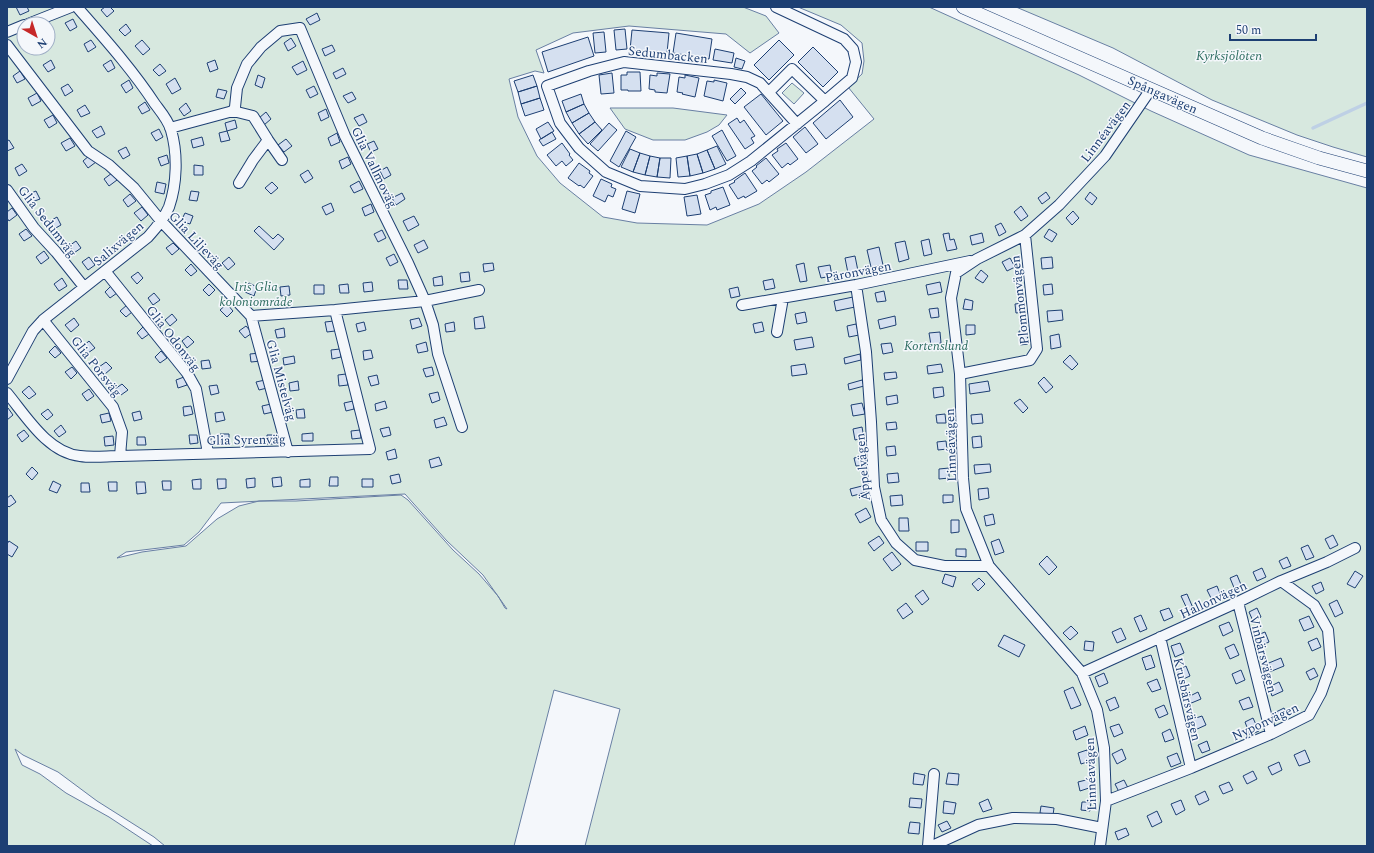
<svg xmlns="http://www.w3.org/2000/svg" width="1374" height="853" font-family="Spectral,serif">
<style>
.green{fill:#d7e8df;stroke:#687fa3;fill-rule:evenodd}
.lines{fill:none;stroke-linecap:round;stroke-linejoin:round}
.stream{stroke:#bed0e5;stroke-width:3.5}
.building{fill:#d5e0f0;stroke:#1d3f73}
.minor-casing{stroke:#1d3f73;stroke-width:12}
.tertiary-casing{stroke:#1d3f73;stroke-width:14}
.minor{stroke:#f4f7fb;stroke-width:10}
.tertiary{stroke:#f4f7fb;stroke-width:13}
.labels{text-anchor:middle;stroke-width:3;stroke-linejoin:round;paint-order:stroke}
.street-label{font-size:13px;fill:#1d3f73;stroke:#f4f7fb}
.park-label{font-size:13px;font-style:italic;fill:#2c6c60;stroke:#f4f7fb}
</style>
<rect width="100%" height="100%" fill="#f4f7fb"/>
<path class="green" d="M7,7H743L766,16L779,33L750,53L726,34L629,26L573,33L536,50L544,73L535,71L509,79L518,117L537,156L560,183L603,217L637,223L707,225L759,204L806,172L874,119L848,87L862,74L864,61L862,43L841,25L798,7H929L1079,75L1151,111L1249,155L1367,188V846H585L620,709L554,690L514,846H165L154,837L97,801L58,772L23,755L15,749L22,765L40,774L66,793L109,817L153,846H7ZM24,24H48V48H24ZM405,494L447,541L483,575L507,609L505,608L498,596L479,574L453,550L408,500L401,495L296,501H259L239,506L217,519L186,546L142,552L117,558L126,552L184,545L199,532L221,503Z
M1016,7H1367V157L1333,147L1297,135L1212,100L1113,48Z
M792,83L804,93L794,104L782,93Z
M610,108H673L727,115L719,125L707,132L685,140H653L625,129Z"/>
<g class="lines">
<path class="stream" d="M1313,128L1367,103"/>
</g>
<path class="building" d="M16,7H27L29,11L20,15Z
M105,7H110L114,11L107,17L101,10Z
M317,13L320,20L310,25L306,19Z
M73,19L77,27L70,31L65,23Z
M126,24L131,31L125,36L119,30Z
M625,29L627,49L616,50L614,30Z
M632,30L669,33L667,53L630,50Z
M604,32L606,52L595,53L593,33Z
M676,33L712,39L709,59L673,53Z
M588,37L594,56L548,72L542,52Z
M291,38L296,46L288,51L284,43Z
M91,40L96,47L88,52L84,44Z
M142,40L150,49L143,55L135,46Z
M779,40L794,55L769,80L754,65Z
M332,45L335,51L325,56L322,49Z
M813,47L838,72L823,87L798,62Z
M715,49L734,53L732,63L713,60Z
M736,58L745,61L742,69L734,67Z
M51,60L55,68L48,72L43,65Z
M111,60L115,68L108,72L103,65Z
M215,60L218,69L210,72L207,63Z
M303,61L307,70L297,75L292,67Z
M160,64L166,71L159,76L153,70Z
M343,68L346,74L336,79L333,73Z
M20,71L25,79L17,83L13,76Z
M627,72H640L641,91H628V90H621V75H627Z
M612,73L614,93L601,94L599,75Z
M657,73L670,74L667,93L655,92V90L649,89L650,75L657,76Z
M258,75L265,78L262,88L255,85Z
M533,75L537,86L518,92L514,81Z
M685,75L699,78L695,97L682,94L683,93L677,92L679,77L685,78Z
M175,78L181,89L172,94L166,84Z
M129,80L133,88L126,93L121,85Z
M714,80L727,83L723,101L704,96L707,81L714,82Z
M68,84L73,91L65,96L61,88Z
M314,86L318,94L310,98L306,90Z
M537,86L540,98L521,104L518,92Z
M741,88L746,93L735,104L730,99Z
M218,89L227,91L224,99L216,97Z
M352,92L356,99L348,103L343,96Z
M37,93L41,101L32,106L28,98Z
M581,94L584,104L566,112L562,101Z
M761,94L783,121L766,135L744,107Z
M540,98L544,110L525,116L521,104Z
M840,100L853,117L826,139L813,123Z
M145,102L150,110L142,114L138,107Z
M186,103L191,111L184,116L179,109Z
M584,104L589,113L572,123L566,112Z
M85,105L90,113L81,117L77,110Z
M326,109L329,117L321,121L318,113Z
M266,112L271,119L264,125L259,118Z
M589,113L595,122L579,134L572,123Z
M363,114L367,122L359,126L354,118Z
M53,115L57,123L49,128L44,120Z
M737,118L740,123L744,120L755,136L751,138L754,143L745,149L728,124Z
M235,120L237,128L227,131L225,123Z
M548,122L554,131L541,139L536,129Z
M595,122L602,130L588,144L579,134Z
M609,123L617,130L598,151L590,144Z
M101,126L105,134L97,138L92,131Z
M805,127L818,144L806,153L793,137Z
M159,129L163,137L156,141L151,133Z
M722,130L736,156L727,161L712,136Z
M227,131L230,140L221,142L219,133Z
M626,131L636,137L619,167L610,161Z
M552,132L556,139L543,146L539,140Z
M337,133L340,142L331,146L328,138Z
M202,137L204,145L193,148L191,140Z
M70,138L75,146L66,151L61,143Z
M286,139L292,146L284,152L278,145Z
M9,140L14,148L7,151V141Z
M374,141L378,149L371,152L367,144Z
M562,143L570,154L569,155L573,160L566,166L562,161L556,166L547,155Z
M786,143L798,159L790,165L788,163L782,168L772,155L778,151L777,149Z
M717,146L726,164L715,169L707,150Z
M126,147L130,155L123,159L118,151Z
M630,149L640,153L633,172L621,167Z
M707,150L715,169L703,173L697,154Z
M640,153L650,156L645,175L633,172Z
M697,154L703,173L690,176L687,156Z
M90,155L96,162L88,168L83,161Z
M167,155L169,163L161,166L158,158Z
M650,156L660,158L657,177L645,175Z
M687,156L690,176L678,177L676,158Z
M348,157L351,164L342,169L339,161Z
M660,158H671L670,178L657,177Z
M766,158L779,174L769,182L767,180L762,184L752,171L757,167L756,166Z
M579,163L590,171L589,173L593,176L584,188L580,185L579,186L568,178Z
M22,164L27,171L19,176L15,168Z
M194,165L203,166V175H194Z
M387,167L391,175L384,179L380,171Z
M308,170L313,178L305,183L300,175Z
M112,173L117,180L109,186L104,179Z
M745,173L757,191L745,198L744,196L738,199L729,185L735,182L734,181Z
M601,179L612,184L611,187L616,189L613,197L608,195L605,202L593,196Z
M359,181L363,189L354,193L350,186Z
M157,182L166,184L164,194L155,192Z
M272,182L278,188L271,194L265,188Z
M723,187L730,205L717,210L716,207L710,210L705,195L711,193V191Z
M36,191L40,199L32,202L29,194Z
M191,191L199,192L197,201L189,200Z
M627,191L640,194L635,213L622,209Z
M1046,192L1050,198L1042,204L1038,198Z
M1090,192L1097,198L1092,205L1085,199Z
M402,193L405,199L396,205L392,198Z
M130,194L136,201L128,207L123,200Z
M697,195L701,214L687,216L684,197Z
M331,203L334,211L326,215L322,207Z
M371,204L374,212L365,216L362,208Z
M1021,206L1028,216L1021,221L1014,212Z
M142,207L148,215L141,221L134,213Z
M12,208L17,215L9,221L7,218V212Z
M1073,211L1079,218L1072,225L1066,218Z
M185,213L193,216L190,224L181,221Z
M414,216L419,225L408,231L403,221Z
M57,217L61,225L54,229L50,221Z
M1001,223L1006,232L999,236L995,226Z
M259,226L273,239L278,234L284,239L274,250L254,231Z
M26,229L32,236L24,241L19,234Z
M1049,229L1057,234L1052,242L1044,237Z
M382,230L386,238L378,242L374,234Z
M949,233L950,240L954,239L957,249L947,251L943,234Z
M982,233L984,242L972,245L970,236Z
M929,239L932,254L924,256L921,241Z
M424,240L428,248L418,253L414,245Z
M76,241L81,248L74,253L69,246Z
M905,241L909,259L899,262L895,243Z
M173,243L179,249L172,255L166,248Z
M879,247L883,265L871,267L867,250Z
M44,251L49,258L41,264L36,257Z
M394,254L398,262L390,266L386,258Z
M855,256L858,271L848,273L845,258Z
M89,257L95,265L88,270L82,262Z
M229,257L235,264L228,270L222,263Z
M1052,257L1053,268L1042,269L1041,258Z
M1010,258L1015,267L1007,271L1002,262Z
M493,263L494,270L484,272L483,264Z
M804,263L807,281L800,282L796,265Z
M191,264L197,271L191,276L185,270Z
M830,265L832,276L821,278L818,267Z
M981,270L988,276L983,283L975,278Z
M138,272L143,278L137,284L131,277Z
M469,272L470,281L461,282L460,273Z
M442,276L443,285L434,286L433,278Z
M62,278L67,286L59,291L54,284Z
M773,279L775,288L765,290L763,281Z
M398,280H407L408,289H399Z
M372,282L373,291L364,292L363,283Z
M940,282L942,292L928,295L926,285Z
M249,283L257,287L254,296L245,292Z
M209,284L215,290L209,296L203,290Z
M348,284L349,293H340L339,285Z
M1052,284L1053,294L1044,295L1043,285Z
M314,285H324V294H314Z
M111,286L117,293L110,298L105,292Z
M289,286L290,295L281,296L280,287Z
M738,287L740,296L731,298L729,289Z
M884,291L886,301L877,302L875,293Z
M154,293L160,300L153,305L148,298Z
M853,297L855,307L836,311L834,301Z
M965,299L973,301L972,310L963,309Z
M1024,303L1025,312L1016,313L1015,304Z
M227,304L233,311L227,317L220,310Z
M127,305L132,312L126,317L120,311Z
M938,308L939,317L931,318L929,309Z
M1062,310L1063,320L1048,322L1047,311Z
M805,312L807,322L797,324L795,314Z
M172,314L177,320L170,326L165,320Z
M483,316L485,328L475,329L474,318Z
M895,316L896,325L880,329L878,320Z
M74,318L79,325L71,332L65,325Z
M419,318L422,326L412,329L410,320Z
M334,321L335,331L327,332L325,322Z
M364,322L366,330L358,332L356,324Z
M454,322L455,331L446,332L445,324Z
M762,322L764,331L755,333L753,324Z
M856,324L859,335L849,337L847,326Z
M966,325H975V334L966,335Z
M246,326L252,333L245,338L239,331Z
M143,327L149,334L142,339L137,333Z
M284,328L285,337L277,338L275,330Z
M1019,331H1027L1028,344L1020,345Z
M940,332L941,343L931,345L929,333Z
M1059,334L1061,347L1051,349L1050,336Z
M188,336L194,342L187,348L182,341Z
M812,337L814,347L796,350L794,340Z
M89,341L95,348L88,353L82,347Z
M426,342L428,351L418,353L416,345Z
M891,343L893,352L883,354L881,344Z
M55,346L61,353L55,358L49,352Z
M340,349L341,357L332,359L331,350Z
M371,350L373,358L364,360L363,351Z
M161,351L167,358L160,363L155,357Z
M260,353L261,361L251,362L250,354Z
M860,354L861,360L845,364L844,358Z
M1070,355L1078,364L1072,370L1063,362Z
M294,356L295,363L284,365L283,358Z
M209,360L211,368L202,369L201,361Z
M106,362L112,368L105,374L99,367Z
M805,364L807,374L792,376L791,366Z
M941,364L943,372L928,374L927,366Z
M72,367L77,373L71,379L65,372Z
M432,367L434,375L426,377L423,369Z
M896,372L897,378L885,380L884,373Z
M346,374L348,385L339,386L338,375Z
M377,375L379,384L371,386L368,377Z
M184,377L187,385L178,388L176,380Z
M1044,377L1053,387L1046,393L1038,383Z
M265,380L267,388L259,390L256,382Z
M862,380L864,386L849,390L848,384Z
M298,381L299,390L290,391L289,383Z
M988,381L990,391L970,394L969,384Z
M122,384L128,390L121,395L115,389Z
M217,385L219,393L211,395L209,386Z
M29,386L36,394L29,399L22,392Z
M943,387L944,396L934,398L933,388Z
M89,389L94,396L87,401L82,394Z
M438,392L440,400L432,403L429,394Z
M897,395L898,403L887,405L886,397Z
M1020,399L1028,408L1023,413L1014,403Z
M353,401L354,409L346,411L344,403Z
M385,401L387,408L376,411L375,404Z
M862,403L865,414L853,416L851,405Z
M271,404L273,412L264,414L262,406Z
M191,406L193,414L184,416L183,407Z
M8,408L13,415L7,420V409Z
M48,409L53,415L47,420L41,414Z
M304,409L305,418H297L296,410Z
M140,411L142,419L134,421L132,413Z
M223,412L225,420L216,422L215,413Z
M109,413L111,421L102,423L100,415Z
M945,414L946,423H937L936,415Z
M982,414L983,423L972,424L971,415Z
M444,417L447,425L436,428L434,420Z
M896,422L897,429L887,430L886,423Z
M61,425L66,432L59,437L54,431Z
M389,427L391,435L383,437L380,429Z
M862,427L864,438L855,440L853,429Z
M24,430L29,436L22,442L17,435Z
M360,430L361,438L352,439L351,431Z
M313,433V441H302V434Z
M220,434H229V442L221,443Z
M189,435H197L198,443L190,444Z
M267,435H281L282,444H267Z
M113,436L114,445L105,446L104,437Z
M981,436L982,447L973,448L972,437Z
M137,437H145L146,445H137Z
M946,441L947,449L938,450L937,442Z
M895,446L896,455L887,456L886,447Z
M395,449L397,458L388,460L386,452Z
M865,456L866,465L856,466L854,458Z
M439,457L442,465L431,468L429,460Z
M990,464L991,472L975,474L974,465Z
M32,467L38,473L32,480L26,474Z
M949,468V478L939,479V469Z
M898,473L899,482L888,483L887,474Z
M399,474L401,482L392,484L390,476Z
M281,477L282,486L273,487L272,478Z
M330,477H338V486H329Z
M255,478V487L247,488L246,479Z
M201,479V489H193L192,480Z
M217,479H226V488L218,489Z
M310,479V487H300V480Z
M362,479H373V487H362Z
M53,481L61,485L57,493L49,490Z
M162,481H171V490H163Z
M108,482H117V491H109Z
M136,482H145L146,493L137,494Z
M81,483H89L90,492H81Z
M866,485L867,492L852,496L850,489Z
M988,488L989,498L979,500L978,489Z
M11,495L16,502L9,507L7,505V498Z
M902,495L903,505L891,506L890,496Z
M943,495H953V502L943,503Z
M866,508L871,517L860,523L855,514Z
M993,514L995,524L986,526L984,516Z
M899,518H908L909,531H899Z
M951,520H959V532L951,533Z
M1333,535L1338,545L1330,549L1325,539Z
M879,536L884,543L874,551L868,543Z
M999,539L1004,552L995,555L991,542Z
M9,541L18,547L12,557L7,554V544Z
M916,542H928V551H916Z
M1308,545L1314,557L1306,560L1301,548Z
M956,549H966V557L956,556Z
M892,552L901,564L892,571L883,559Z
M1047,556L1057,567L1049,575L1039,564Z
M1287,557L1291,566L1283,569L1279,561Z
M1262,568L1266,577L1257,581L1253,572Z
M1355,571L1363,576L1355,588L1347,584Z
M945,574L956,577L953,587L942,583Z
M1237,575L1242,587L1235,590L1230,578Z
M979,578L985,584L978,591L972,584Z
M1321,582L1324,590L1316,594L1312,586Z
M1217,586L1221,596L1212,600L1207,590Z
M923,590L929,599L922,605L915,596Z
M1187,594L1193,608L1188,611L1181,596Z
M1337,600L1343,613L1335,617L1329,604Z
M906,603L913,612L903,619L897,610Z
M1169,608L1173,617L1164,621L1160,611Z
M1257,608L1261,617L1253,621L1249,612Z
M1141,615L1147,629L1140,632L1134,618Z
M1309,616L1314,627L1304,631L1299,620Z
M1229,622L1233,631L1223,636L1219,626Z
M1071,626L1078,633L1070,640L1063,633Z
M1121,628L1126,639L1117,643L1112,632Z
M1265,632L1269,642L1260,646L1255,636Z
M1004,635L1025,645L1019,657L998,646Z
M1317,638L1321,647L1312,651L1308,642Z
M1085,641L1094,642L1093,651L1084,650Z
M1180,643L1184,653L1175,657L1171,646Z
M1234,644L1239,655L1230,659L1225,648Z
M1151,655L1155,667L1146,670L1142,658Z
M1281,658L1284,666L1267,673L1264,665Z
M1186,666L1190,676L1181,680L1177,670Z
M1314,668L1318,676L1310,680L1306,672Z
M1241,670L1245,680L1236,684L1232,674Z
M1104,673L1108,683L1099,687L1095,677Z
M1157,679L1161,689L1152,692L1147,683Z
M1279,682L1283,691L1272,696L1269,687Z
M1073,687L1081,705L1071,709L1064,691Z
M1198,692L1201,699L1189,704L1186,698Z
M1115,697L1119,707L1110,711L1106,701Z
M1249,697L1253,707L1243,710L1239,701Z
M1164,705L1168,714L1159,718L1155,709Z
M1284,708L1288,716L1275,721L1272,714Z
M1202,716L1206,725L1195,730L1190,720Z
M1253,718L1259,731L1250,735L1245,722Z
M1119,724L1123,733L1114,737L1110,727Z
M1085,726L1088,735L1076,740L1073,731Z
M1170,729L1174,739L1165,742L1162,733Z
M1207,741L1210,750L1202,753L1198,745Z
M1122,749L1126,759L1117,764L1112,754Z
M1087,750L1090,761L1081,764L1078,753Z
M1305,750L1310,762L1299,766L1294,755Z
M1177,753L1181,763L1171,767L1167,757Z
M1279,762L1282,770L1272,775L1268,767Z
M1253,771L1257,779L1247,784L1243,776Z
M914,773L925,775L923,785L913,784Z
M948,773L959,774L958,785L946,784Z
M1090,779L1092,787L1080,791L1078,782Z
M1124,780L1128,788L1119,792L1115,784Z
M1229,782L1233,790L1223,794L1219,786Z
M1205,791L1209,800L1199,805L1195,796Z
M910,798L922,799L921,808L909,807Z
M988,799L992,809L983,812L979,803Z
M1181,800L1185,810L1176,815L1171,804Z
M944,801L956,803L954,814L943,813Z
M1082,802H1091L1090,811L1081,810Z
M1041,806L1054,808L1053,815L1040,813Z
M1157,811L1162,822L1152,827L1147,816Z
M947,821L951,828L942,832L938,825Z
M910,822L920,823L919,834L908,833Z
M1126,828L1129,835L1118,840L1115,832Z"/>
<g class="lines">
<g class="minor-casing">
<path id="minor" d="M776,7L844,39L853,49L856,62L852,78L825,101
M28,24L71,7
M7,32L24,25
M7,45L88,151L109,165L134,188L161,221L251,316L335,310L425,301L479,290
M769,92L792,69L825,101L751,161L729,175L705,184L685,189L640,186L606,172L579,148L560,123L547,86L589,71L624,62L731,74L747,77L760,83L797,124
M233,111L253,116L268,140L282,160
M170,128L233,111L235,107L237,88L247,64L261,47L280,31L300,28L345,136L408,263L425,301L433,325L438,354L462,427
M239,183L253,160L268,140
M7,190L34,228L56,252L84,287
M105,271L187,373L196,389L208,453
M856,285L866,352L871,422L874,487L881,520L896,543L915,560L944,566H989
M742,305L856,285L970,261
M251,316L288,452
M43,320L113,407L122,432L120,456
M777,332L783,298
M960,374L1030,360L1037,349L1025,235
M7,379L33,331L43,320L148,237C156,228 164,219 169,207C177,184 178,154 171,130C168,120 161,112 155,104C132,69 104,38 77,7
M7,393C26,416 48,453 80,456C93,458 107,456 120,456L370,449L335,310
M1238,602L1271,734
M1160,637L1191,768
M1082,673L1238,602L1281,581L1327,562L1355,548
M1106,801L1191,768L1271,734L1309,715L1321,693L1331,665L1328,630L1314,605L1281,581
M928,846L934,774
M932,846L978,825L1013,818L1057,819L1102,828
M1100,846L1106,801L1104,748L1097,710L1082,673L989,566L966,509L963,478L960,374L951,298L956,273L977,259L1025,235L1059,205L1105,156L1151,89"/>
</g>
<g class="tertiary-casing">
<path id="tertiary" d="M963,7L1262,138L1319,158L1367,171"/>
</g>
<use href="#minor" class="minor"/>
<use href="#tertiary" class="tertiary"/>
</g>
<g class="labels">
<g class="street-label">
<text transform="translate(668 54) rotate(6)" y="5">Sedumbacken</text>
<text transform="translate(1163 94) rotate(24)" y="5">Spångavägen</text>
<text transform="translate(1105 131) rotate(-53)" y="5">Linnéavägen</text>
<text transform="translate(375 167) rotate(64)" y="5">Glia Vallmoväg</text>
<text transform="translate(48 221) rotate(52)" y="5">Glia Sedumväg</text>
<text transform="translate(197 240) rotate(47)" y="5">Glia Liljeväg</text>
<text transform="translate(118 243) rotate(-40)" y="5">Salixvägen</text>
<text transform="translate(858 271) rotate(-11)" y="5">Päronvägen</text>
<text transform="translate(1019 300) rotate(-96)" y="5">Plommonvägen</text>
<text transform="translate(174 338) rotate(52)" y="5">Glia Odonväg</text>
<text transform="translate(97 366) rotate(52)" y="5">Glia Porsväg</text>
<text transform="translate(282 380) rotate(75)" y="5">Glia Mistelväg</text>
<text transform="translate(246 439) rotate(-1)" y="5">Glia Syrenväg</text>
<text transform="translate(950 445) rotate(-92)" y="5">Linnéavägen</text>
<text transform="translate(862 467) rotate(-95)" y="5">Äppelvägen</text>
<text transform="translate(1213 599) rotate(-25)" y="5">Hallonvägen</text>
<text transform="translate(1264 654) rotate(76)" y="5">Vinbärsvägen</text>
<text transform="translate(1188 699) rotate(77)" y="5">Krusbärsvägen</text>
<text transform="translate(1265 721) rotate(-25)" y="5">Nyponvägen</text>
<text transform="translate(1090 774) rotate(-92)" y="5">Linnéavägen</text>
</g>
<g class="park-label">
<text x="1229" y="60">Kyrksjölöten</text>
<text x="256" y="291">Iris Glia<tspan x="256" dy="15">koloniområde</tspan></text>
<text x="936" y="350">Kortenslund</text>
</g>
</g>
<rect width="1374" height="853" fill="none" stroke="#1d3f73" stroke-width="16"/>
<g transform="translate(36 36) rotate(141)"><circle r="19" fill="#f4f7fb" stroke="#9eadc5"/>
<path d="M0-3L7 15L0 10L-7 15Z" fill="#c62828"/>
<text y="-6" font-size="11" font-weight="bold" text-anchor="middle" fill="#1d3f73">N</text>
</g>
<path d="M1230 34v6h86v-6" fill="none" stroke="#1d3f73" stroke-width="2"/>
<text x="1236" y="34" font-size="12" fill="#1d3f73" stroke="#f4f7fb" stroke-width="3" paint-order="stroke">50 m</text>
</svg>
